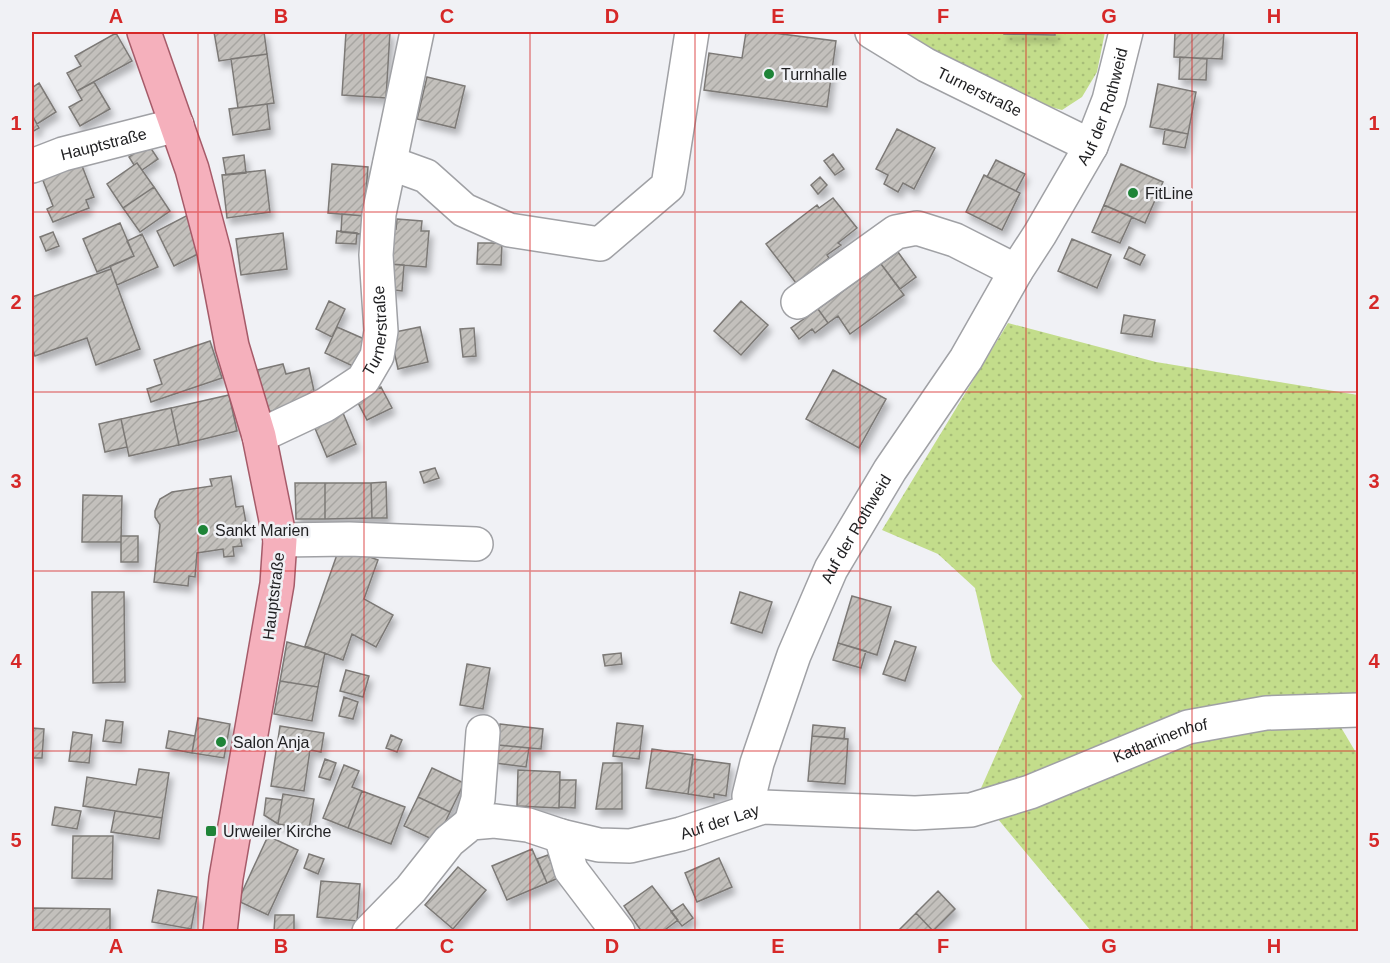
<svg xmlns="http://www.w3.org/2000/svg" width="1390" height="963" font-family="Helvetica,sans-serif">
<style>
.grass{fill:url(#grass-dots)}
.building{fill:url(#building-hatch);stroke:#7c7976;stroke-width:1.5;filter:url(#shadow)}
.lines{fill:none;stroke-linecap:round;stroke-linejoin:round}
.minor-casing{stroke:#a0a1a5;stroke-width:36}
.major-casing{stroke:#a65b69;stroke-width:36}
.minor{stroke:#fff;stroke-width:33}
.major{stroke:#f5b0bc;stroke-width:33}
.grid{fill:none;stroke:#d62828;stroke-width:1.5;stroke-opacity:0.55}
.poi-dot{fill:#1e8438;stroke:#f0f1f5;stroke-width:2}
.labels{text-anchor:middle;stroke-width:5;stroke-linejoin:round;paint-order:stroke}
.poi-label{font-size:16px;fill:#1f1f21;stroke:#f0f1f5;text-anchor:start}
.street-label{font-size:16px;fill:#1f1f21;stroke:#f0f1f5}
.neatline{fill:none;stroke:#d62828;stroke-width:2}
.grid-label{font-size:20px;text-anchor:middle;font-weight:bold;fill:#d62828}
</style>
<defs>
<pattern id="grass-dots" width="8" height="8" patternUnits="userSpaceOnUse" patternTransform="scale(1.5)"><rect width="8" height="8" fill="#c3dd8b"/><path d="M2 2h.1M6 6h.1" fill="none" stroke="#a7bd78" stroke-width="1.8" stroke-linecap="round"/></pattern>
<pattern id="building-hatch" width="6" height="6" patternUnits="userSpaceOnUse" patternTransform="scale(1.5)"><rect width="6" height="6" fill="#c3c0bc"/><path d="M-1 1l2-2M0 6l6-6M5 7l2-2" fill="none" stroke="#a7a5a1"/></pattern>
<filter id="shadow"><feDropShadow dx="3.5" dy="6" stdDeviation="3" flood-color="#0004"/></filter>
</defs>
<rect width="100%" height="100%" fill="#f0f1f5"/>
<path class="grass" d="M897,32H1105L1097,72L1082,97L1062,110L1020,99Z
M1008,323L1156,362L1358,395V726L1339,724L1358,756V931H1091L978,795L1022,696L992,661L975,588L938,554L882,530Z"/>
<path class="building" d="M214,32H264L267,54L219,61Z
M346,32H390L386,98L342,95Z
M746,32H766L836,41L827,107L704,90L709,53L742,58Z
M1004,32H1055V35L1004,34Z
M1175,32H1224L1222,59L1174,57Z
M116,33L132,61L77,91L67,73L81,66L75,56Z
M267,54L274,103L238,108L231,59Z
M1180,57L1207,59L1206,80L1179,79Z
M427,77L465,86L455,128L417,119Z
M94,82L110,109L80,126L69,107L82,100L77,91Z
M39,83L56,112L37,124L32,115V88Z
M1158,84L1196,92L1188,134L1150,127Z
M267,104L270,129L233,135L229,109Z
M32,115L39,128L32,132Z
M897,129L935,148L914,189L903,183L898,192L884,184L888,175L876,169Z
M1165,129L1188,134L1185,148L1163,144Z
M148,144L158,159L142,170L137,163L134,165L129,157Z
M833,154L844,169L835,175L824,161Z
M244,155L246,173L226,175L223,158Z
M79,158L94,197L86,200L89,208L53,222L47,209L53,206L40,173Z
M996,160L1025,174L1016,191L987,177Z
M137,163L154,187L123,208L107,184Z
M332,164L368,167L364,216L328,213Z
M1121,164L1163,182L1145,223L1104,205Z
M265,170L270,212L227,218L222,175Z
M984,175L1020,193L1002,230L966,212Z
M820,177L827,185L818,194L811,185Z
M154,187L170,211L140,232L123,208Z
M833,198L857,228L838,243L841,245L827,255L829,258L796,283L766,244L817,205L819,208Z
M1104,205L1132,217L1120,243L1092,232Z
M342,214L364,216L362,234L341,232Z
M188,215L200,253L174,266L157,231Z
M397,219L422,221L421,231H429L426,267L389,264L392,228L396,229Z
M120,223L134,256L97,272L83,239Z
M337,231L357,233L356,244L336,243Z
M53,232L59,246L46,251L40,237Z
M283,233L287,269L241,275L236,239Z
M142,234L158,267L117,285L110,266L134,256L127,241Z
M1072,239L1111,255L1097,288L1058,271Z
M478,243H502L501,265L477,264Z
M1129,247L1145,255L1140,265L1124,258Z
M898,252L916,277L900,289L881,264Z
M389,264L404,265L402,291L387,289Z
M881,264L904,295L850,334L838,316L828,323L818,309Z
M111,269L140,349L96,365L87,338L35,356L32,348V297Z
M329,301L345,309L332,337L316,329Z
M741,301L768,325L741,355L714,331Z
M818,309L828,323L815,333L812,329L799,339L791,328Z
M1124,315L1155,320L1152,337L1121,333Z
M337,327L371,342L359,369L325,353Z
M420,327L428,362L398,369L390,333Z
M474,328L476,356L463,357L460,329Z
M210,341L222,378L151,402L147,389L162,384L154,360Z
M283,364L286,374L309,368L316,400L268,412L257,370Z
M833,370L886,399L859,448L806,419Z
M381,387L392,408L367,420L356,399Z
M229,395L237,431L179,445L171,408Z
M171,408L179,445L129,456L121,419Z
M343,413L356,444L327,457L314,426Z
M121,419L127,447L105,452L99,424Z
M435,468L439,478L424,483L420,472Z
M231,476L236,507L243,506L248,534L240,535L242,546L233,547L234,556L224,557L223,549L197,553L195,577L189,576L188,586L154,582L160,525L155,517V511L160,499L172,492L212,486L210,479Z
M386,482L387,518H372L371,483Z
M295,483H325V519H296Z
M325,483H371L372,518L325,519Z
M83,495L122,496L121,542H82Z
M121,536H138V562H121Z
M340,546L378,560L364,599L393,615L376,647L352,634L343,660L305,646Z
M92,592H124L125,682L93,683Z
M740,592L772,602L762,633L731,623Z
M852,596L891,607L877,655L838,643Z
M895,641L916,647L905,681L883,674Z
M287,642L325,653L318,687L280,681Z
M838,643L866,651L861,668L833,660Z
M621,653L622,664L605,666L603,655Z
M467,664L490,668L483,709L460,705Z
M346,670L369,676L363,697L340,691Z
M280,681L318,687L312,721L274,714Z
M344,697L358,702L353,719L339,716Z
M198,718L230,724L224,758L192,753Z
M106,720L123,722L121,743L103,741Z
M617,723L643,726L639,759L613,756Z
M500,724L543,729L541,749L498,745Z
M813,725L845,728L844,739L812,736Z
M280,726L324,733L321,752L310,750L304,791L271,786Z
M32,728L44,729L42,758H32Z
M169,731L195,736L192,753L166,748Z
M73,732L92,735L89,763L69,761Z
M391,735L402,740L397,752L386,748Z
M812,736L848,739L845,784L808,781Z
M498,745L529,748L526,767L495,763Z
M652,749L693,755L688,794L646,788Z
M325,759L336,763L330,780L319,777Z
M693,759L730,764L726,796L714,794V798L688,794Z
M603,763H622V809H596Z
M344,765L359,771L352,787L362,791L348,828L323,818Z
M432,768L464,783L450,812L418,797Z
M139,769L169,773L162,818L83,806L87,777L136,785Z
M518,770L560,772L559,808L517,806Z
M560,780H576L575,808L559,807Z
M362,791L405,807L391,844L348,828Z
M283,794L314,799L309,829L278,824Z
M418,797L450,812L436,841L404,826Z
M266,798L282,800L278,824L264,815Z
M55,807L81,811L77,829L52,825Z
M115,811L162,818L159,839L111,832Z
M73,836H113L112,879L72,878Z
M268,836L298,850L268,915L238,901Z
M532,849L547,883L507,900L492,866Z
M309,854L324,859L318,874L304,868Z
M548,855L558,878L547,883L537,859Z
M719,858L732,887L697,902L685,873Z
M458,867L486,890L453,929L425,905Z
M321,881L360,884L357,921L317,917Z
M652,886L678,920L662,932H642L624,906Z
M158,890L197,897L191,929L152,922Z
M938,891L955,909L933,931L916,913Z
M683,904L693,918L682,926L671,912Z
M33,908L110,909V932H32Z
M916,913L934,932H897Z
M275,915H294V932H274Z"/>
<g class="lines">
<g class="minor-casing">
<g id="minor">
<path id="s1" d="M872,32L926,65L1091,146"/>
<path d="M390,163L426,176L464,210L509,230L600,244L668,186L692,32"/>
<path id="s2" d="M32,166L63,154L177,125"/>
<path d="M798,302L896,232L917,228L955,240L1016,271"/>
<path id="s3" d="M259,436L325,405L363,380L377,356L381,331L376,255L379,214L417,32"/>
<path d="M280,540L349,539L476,544"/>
<path id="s4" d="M751,810L749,796L757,763L794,655L831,569L890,470L966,359L1016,271L1040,234L1091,146L1109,100L1126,32"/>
<path d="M471,823L478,799L483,732"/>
<path d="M561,836L571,870L618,932"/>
<path id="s5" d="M369,932L411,889L449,841L471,823L494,821L528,825L561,836L599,845L630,846L681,834L763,807L915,813L971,810L1030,792L1188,727L1266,713L1358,710"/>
</g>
</g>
<g class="major-casing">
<path id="major" d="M144,32L192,169L214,252L232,346L259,436L280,540L277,584L226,878L220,932"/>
</g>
<use href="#minor" class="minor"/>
<use href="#major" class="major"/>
</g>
<path class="grid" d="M198,32V932M364,32V932M530,32V932M695,32V932M860,32V932M1026,32V932M1192,32V932M32,212H1358M32,392H1358M32,571H1358M32,751H1358"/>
<g class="poi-dot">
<circle cx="769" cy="74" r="6"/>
<circle cx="1133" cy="193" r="6"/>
<circle cx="203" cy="530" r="6"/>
<circle cx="221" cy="742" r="6"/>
<rect x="205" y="825" width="12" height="12" rx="3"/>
</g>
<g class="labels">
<g class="poi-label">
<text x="781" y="80">Turnhalle</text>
<text x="1145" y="199">FitLine</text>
<text x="215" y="536">Sankt Marien</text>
<text x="233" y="748">Salon Anja</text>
<text x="223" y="837">Urweiler Kirche</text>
</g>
<g class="street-label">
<text dy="6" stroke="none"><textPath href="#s1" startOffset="123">Turnerstraße</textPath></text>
<text dy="6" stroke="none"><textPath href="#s4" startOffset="794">Auf der Rothweid</textPath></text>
<text dy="6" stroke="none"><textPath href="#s2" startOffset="75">Hauptstraße</textPath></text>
<text dy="6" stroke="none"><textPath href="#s3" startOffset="171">Turnerstraße</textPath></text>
<text dy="6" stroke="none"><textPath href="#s4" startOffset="303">Auf der Rothweid</textPath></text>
<text transform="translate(273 596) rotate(-83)" y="6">Hauptstraße</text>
<text dy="6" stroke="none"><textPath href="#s5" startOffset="861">Katharinenhof</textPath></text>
<text dy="6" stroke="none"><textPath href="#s5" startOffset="405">Auf der Lay</textPath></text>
</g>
</g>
<rect width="1390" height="963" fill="none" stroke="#f0f1f5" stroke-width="66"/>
<rect x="33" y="33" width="1324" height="897" class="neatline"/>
<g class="grid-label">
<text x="116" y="23">A</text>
<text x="281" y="23">B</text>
<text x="447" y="23">C</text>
<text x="612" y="23">D</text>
<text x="778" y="23">E</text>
<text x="943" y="23">F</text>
<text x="1109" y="23">G</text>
<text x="1274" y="23">H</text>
<text x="16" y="130">1</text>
<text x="1374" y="130">1</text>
<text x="16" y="309">2</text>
<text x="1374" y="309">2</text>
<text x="16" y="488">3</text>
<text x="1374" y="488">3</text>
<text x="16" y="668">4</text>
<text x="1374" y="668">4</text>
<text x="16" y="847">5</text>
<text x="1374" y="847">5</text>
<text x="116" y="953">A</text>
<text x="281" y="953">B</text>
<text x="447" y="953">C</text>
<text x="612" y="953">D</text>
<text x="778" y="953">E</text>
<text x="943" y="953">F</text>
<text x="1109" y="953">G</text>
<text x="1274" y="953">H</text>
</g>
</svg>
